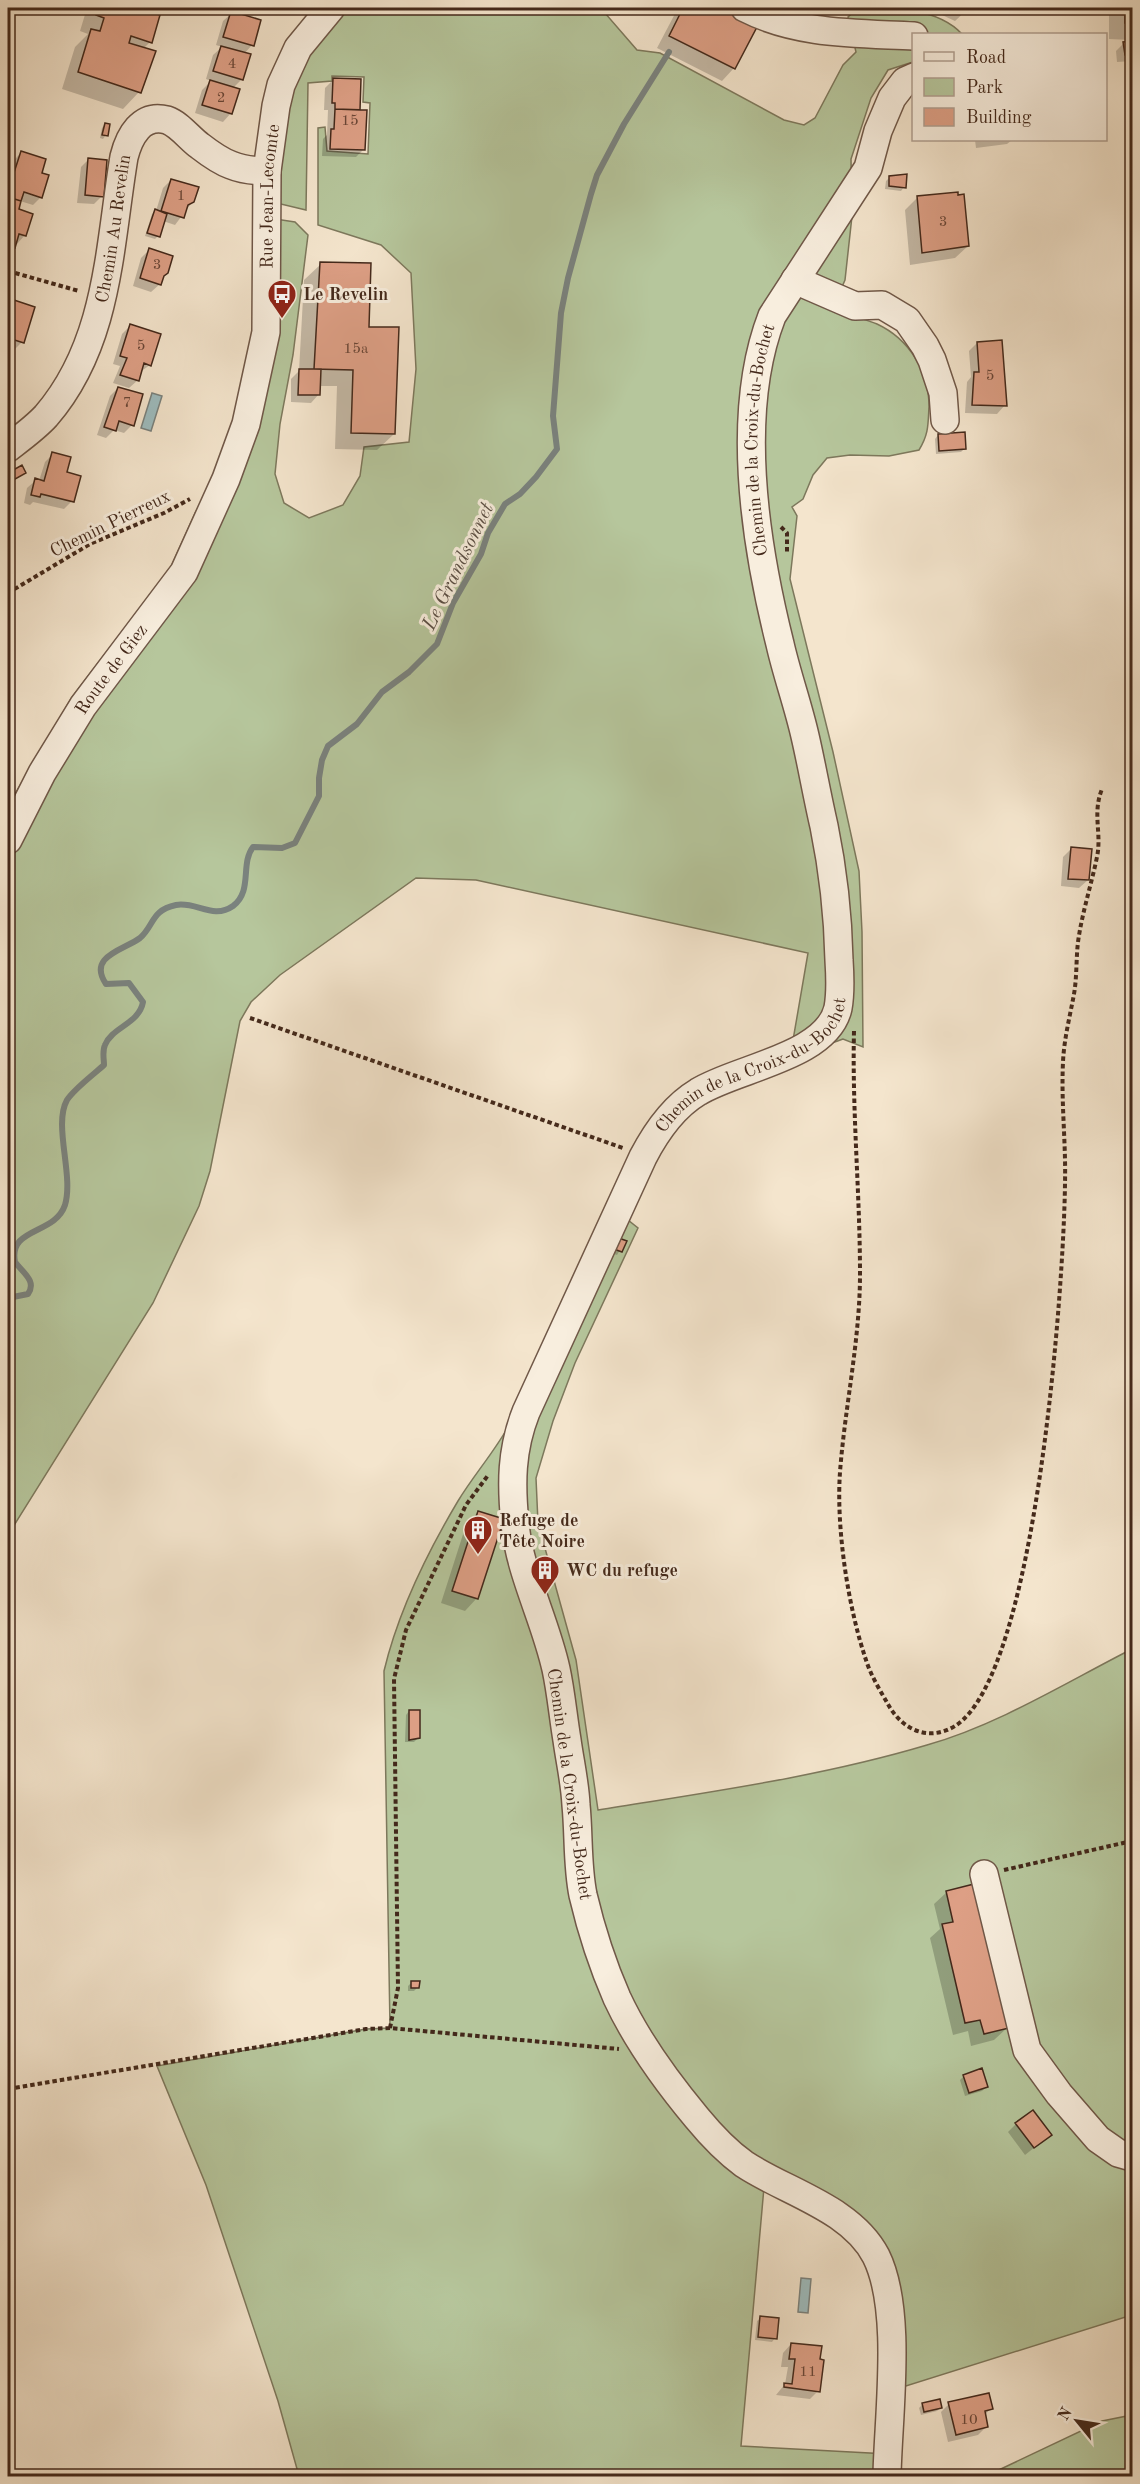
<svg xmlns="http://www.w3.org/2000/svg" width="1140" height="2484" font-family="'Old Standard TT',serif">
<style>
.green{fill:#b6c69c;stroke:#7d785c;stroke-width:1.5}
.water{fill:#9ebdc0;stroke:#7a827e;stroke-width:1.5}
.shadow{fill:#0003}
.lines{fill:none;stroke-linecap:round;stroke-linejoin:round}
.stream{stroke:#7a827e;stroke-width:6}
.building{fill:#dd9f85;stroke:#44291b;stroke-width:1.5}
.minor-casing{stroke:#705848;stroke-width:30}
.path{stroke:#44291b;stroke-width:4;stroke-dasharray:4.5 3;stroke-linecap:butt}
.minor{stroke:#f8eede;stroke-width:27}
.labels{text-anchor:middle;stroke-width:6;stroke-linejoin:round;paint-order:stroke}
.number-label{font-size:15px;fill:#6a4636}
.street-label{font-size:18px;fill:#44291b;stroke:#f8eede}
.poi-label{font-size:18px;font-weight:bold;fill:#44291b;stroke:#f8eede;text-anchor:start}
.water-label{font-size:20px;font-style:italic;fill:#5a4e44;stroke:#f8eede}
</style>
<rect width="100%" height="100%" fill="#f4e5cd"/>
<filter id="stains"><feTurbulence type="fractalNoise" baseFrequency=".00333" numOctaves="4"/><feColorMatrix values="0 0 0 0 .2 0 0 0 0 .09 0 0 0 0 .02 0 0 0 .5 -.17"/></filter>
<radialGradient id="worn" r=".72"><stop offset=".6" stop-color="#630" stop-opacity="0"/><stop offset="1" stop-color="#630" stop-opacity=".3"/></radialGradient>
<path class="green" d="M294,8H595L605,13L637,50L660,53L784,120L804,125L815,118L843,65L856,52L848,17L858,8C892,8 937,7 962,34H914L913,62L888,70L871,98L851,159L852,216L845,280L838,296L839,310C851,316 865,319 877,324C909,339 929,371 929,406C928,424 929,434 919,450L889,456L850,455L827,458L813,475L803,499L792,507L797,516L790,579L833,752L859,871L862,932L863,1047L843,1039C791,1058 697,1084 665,1129C647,1155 636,1187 623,1216L638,1228L575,1363L553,1421L536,1478L538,1523L576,1660L598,1810C708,1792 820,1777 927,1745C998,1725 1067,1682 1132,1649V2315L890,2391C892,2351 896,2285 873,2251C858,2229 836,2215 813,2202C798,2193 781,2182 765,2176L741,2446L888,2454L887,2476H299L278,2401L206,2185L157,2066L366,2029L390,2028L384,1671C398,1612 427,1553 458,1501C475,1473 497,1449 512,1420L628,1168L657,1121L674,1102L693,1088L792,1046L808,953L476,880L416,878L280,975L251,1002L240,1021L210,1171L199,1206L153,1303L8,1535V806L72,697L170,569L196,511L228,501L264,362L269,218L295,222L308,235L293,355L280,424L275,474L284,503L309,518L343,505L360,476L364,447L409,442L416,369L411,273L381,245L318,225V128L325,127L327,151L368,154L370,103L363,102L364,77L332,76V81L308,83L306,210L268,201C267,157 269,105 289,65C297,48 309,34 320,19Z
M1132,2415V2476H986L1102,2421Z"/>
<path class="water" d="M152,393L162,396L151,431L141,428Z
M801,2278L811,2279L808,2313L798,2312Z"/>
<path class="shadow" d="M87,8H154L150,42L143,49L139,92L123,109L62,89L75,47L88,34L80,31Z
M678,8H720L756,26L734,68L722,81L657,48Z
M927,8H969L955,21Z
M1109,8H1132V40L1109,39Z
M232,13L252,45L244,54L242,79L233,88L231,113L223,122L195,113L202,90L211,81L206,79L213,55L222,47L216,45L223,21Z
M1132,42V61L1117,62L1116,51L1124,43Z
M333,80L358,111L364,149L356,157L322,156L323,139L327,135L328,110H324L325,88Z
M105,124L106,135L103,139L100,138L102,128Z
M975,140H1012L1007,144L976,148Z
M21,153L40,174L41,197L33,205L20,201L17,210L25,235L17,244L15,243L8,253V178L13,161Z
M89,159L102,196L94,204L77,203L81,167Z
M889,178L904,187L901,191L885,189L886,181Z
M171,180L193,201L175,225L163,221L158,236L155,239L145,236L152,214L156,211L163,188Z
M917,198L968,246L955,258L910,265L905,210Z
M149,250L162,277L160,284L151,292L133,286L141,258Z
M321,264L367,328L394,434L377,450L335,449L337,386H319V394L311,403L291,402V379L299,371L304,280Z
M8,300L33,308L22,342L14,350L8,348Z
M130,326L150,365L140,372L138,380L129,388L113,383L120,366L113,364L122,334Z
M977,343L1005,405L997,414L965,413L967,382L971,377L969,351Z
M118,388L132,425L124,433L114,430L106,438L97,435L110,396Z
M938,435L964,449L961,452L936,454L935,439Z
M53,454L65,473L72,501L64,509L33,502L30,505L24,503L27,488L36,480L39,481L45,462Z
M1071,849L1088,880L1079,888L1061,886L1063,857Z
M625,1242L617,1255L608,1252Z
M478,1512L477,1598L465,1611L441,1603L466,1525Z
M409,1711L418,1738L414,1742H405L406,1715Z
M947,1892L1007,2028L994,2040L971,2046L968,2031L953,2035L930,1938L940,1929L934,1904Z
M412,1982L418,1987L414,1991H408V1986Z
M964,2076L986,2087L982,2091L965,2096L960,2080Z
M1016,2124L1050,2135L1025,2155L1008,2132Z
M761,2318L775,2338L772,2342L755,2340L757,2321Z
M791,2344L818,2391L810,2399L776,2395L785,2384L788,2367H781L783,2353Z
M923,2404L941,2407L937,2411L921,2415L919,2408Z
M949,2404L991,2408L984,2416L986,2427L978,2435L948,2442L941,2412Z"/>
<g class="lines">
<path class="stream" d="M8,1298L28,1294C37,1281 23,1273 15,1262C8,1227 55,1235 65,1205C74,1175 53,1125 67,1100C74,1089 94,1074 104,1065C104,1059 102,1051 105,1045C112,1027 139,1024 143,1002L129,983L106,984C87,956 124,950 140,938C154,926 151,910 176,905C196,901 213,920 233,906C253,891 240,864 253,847L282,848L295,843L319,796V778L322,760L328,746L357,724L382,692L409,672L437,644L453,603L481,554L488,533L505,504L520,494L536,477L557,449L553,416L561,313L568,278L591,194L597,175L624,124L669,52"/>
</g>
<path class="building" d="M98,8H156L154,13L160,15L152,43L131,36L129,43L156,51L141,93L78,72L91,29L100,31L104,18L96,15Z
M683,8H724L758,25L735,69L669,36Z
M1125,8H1132V23H1125Z
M231,11L261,20L254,46L223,37Z
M1132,41V54L1125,55L1123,42Z
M221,46L251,54L243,80L213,71Z
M333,78L361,79L360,110L335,109V103H332Z
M210,80L240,89L232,114L202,105Z
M335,109L367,110L365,150L330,149L331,129H334Z
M105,123L110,124L108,136L102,135Z
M21,151L46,159L42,173L49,175L42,198L24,192L21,201L8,197V187L9,188Z
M88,158L107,160L104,197L85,195Z
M907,174L906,188L889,186V176Z
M171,179L199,187L194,202L188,205L184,218L161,211Z
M958,192V195L964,194L969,246L922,253L917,196Z
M8,197L21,201L19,209L33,214L26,236L19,234L15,248L8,246Z
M155,209L167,214L160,237L147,233Z
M149,248L173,256L168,273L164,276L161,285L140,278Z
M320,262L371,263L369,327H399L395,434L351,433L353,370L314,369Z
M8,298L35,307L24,343L8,338Z
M130,324L161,334L151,366L144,363L139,381L120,375L127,358L120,356Z
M1002,340L1007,406L972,405L974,372H979L977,342Z
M299,369H321L320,395H298Z
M118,387L143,394L134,426L119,421L116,431L104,427Z
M965,432L966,449L939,451L938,434Z
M52,452L71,457L67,472L81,476L74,502L41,494L40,497L31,495L35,478L44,481Z
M22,465L26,473L8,483V473Z
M1071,847L1092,849L1089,880L1068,879Z
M616,1237L627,1241L622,1252L611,1248Z
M478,1511L504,1519L478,1599L452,1591Z
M409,1710H420V1738L409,1740Z
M978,1883L1009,2028L984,2034L980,2020L965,2023L942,1924L953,1922L946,1891Z
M411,1981H420L419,1988H411Z
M982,2068L988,2087L969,2093L963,2075Z
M1033,2110L1052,2135L1034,2148L1015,2123Z
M760,2316L779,2318L777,2339L758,2337Z
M791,2343L822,2346L820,2359L824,2360L820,2392L784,2387V2383L792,2384L795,2359H789Z
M989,2393L993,2409L985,2411L988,2427L956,2435L948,2402Z
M940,2399L942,2408L924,2412L922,2403Z"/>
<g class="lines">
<g class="minor-casing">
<g id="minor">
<path d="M745,8C798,35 856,33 914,36"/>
<path d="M795,280L855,306L882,305L907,320L925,346L932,360L943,393L945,420"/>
<path id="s1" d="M8,448C21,438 35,428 46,416C109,343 109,247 124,157C129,137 141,113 167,120C179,124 190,139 200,146C209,153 220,161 231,165C243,170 255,171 267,171"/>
<path id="s2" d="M8,840L42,773L83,706L184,572L226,479L246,424L266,332L267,171L276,106L281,85L298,48L331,8"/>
<path d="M984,1874L1027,2050L1059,2094L1098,2139L1118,2153L1132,2157"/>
<path id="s3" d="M887,2476C888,2416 903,2310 876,2256C851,2208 786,2192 744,2164C726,2151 711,2135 697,2118C667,2082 637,2041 617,1998C603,1966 591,1929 583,1895C577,1866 579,1835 576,1805C575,1783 570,1762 567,1740C563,1716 561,1692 556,1669C545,1619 520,1574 515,1524C511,1484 511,1450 526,1412L643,1157C656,1132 673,1107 698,1092C736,1068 827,1057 838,1008C841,992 840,975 839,960C838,914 833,870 824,826C817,796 812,766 805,736C798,705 787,675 780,644C755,544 734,414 772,316L868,168L878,131L892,98L905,81L914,77"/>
</g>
</g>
<path class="path" d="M8,271L79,291
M781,527L787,533V553
M8,593L90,544L164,513L190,499
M250,1018L623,1148
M854,1031C852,1112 860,1193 860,1274C860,1340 845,1406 840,1472C836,1528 848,1607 866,1660C871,1676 881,1692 889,1706C903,1730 929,1742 955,1726C1037,1675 1064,1282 1065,1183C1066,1143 1061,1103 1063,1062C1064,1039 1070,1016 1074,994C1077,977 1076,959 1078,942C1082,913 1091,886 1097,857C1102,833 1092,814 1102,789
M1004,1870L1132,1841
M390,2028L398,1988L394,1679L406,1630L466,1505L489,1474
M8,2089L366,2029L390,2028L619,2049"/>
<use href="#minor" class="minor"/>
</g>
<defs>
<g id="bus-pin" transform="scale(1.5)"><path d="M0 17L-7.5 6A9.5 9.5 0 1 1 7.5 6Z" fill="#8f2418" stroke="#f8eede"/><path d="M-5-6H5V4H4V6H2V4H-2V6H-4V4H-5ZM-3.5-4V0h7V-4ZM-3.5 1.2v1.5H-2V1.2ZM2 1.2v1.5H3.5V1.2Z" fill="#fff"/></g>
<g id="building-pin" transform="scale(1.5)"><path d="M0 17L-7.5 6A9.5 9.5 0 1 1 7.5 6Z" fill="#8f2418" stroke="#f8eede"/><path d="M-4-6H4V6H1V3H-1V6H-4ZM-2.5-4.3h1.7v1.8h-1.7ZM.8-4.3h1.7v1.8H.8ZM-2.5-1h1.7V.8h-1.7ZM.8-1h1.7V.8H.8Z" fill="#fff"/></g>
</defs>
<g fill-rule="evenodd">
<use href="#bus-pin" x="282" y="294"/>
<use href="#building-pin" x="478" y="1530"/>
<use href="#building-pin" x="545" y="1570"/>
</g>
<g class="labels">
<g class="number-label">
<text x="232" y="68">4</text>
<text x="221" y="102">2</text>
<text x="350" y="125">15</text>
<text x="181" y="200">1</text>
<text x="943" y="226">3</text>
<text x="157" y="269">3</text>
<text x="141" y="350">5</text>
<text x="356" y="353">15a</text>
<text x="990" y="380">5</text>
<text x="127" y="407">7</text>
<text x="808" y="2376">11</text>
<text x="969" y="2424">10</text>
</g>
<g class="street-label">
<text dy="6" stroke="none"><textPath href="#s2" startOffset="712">Rue Jean-Lecomte</textPath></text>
<text dy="6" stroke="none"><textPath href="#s1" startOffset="252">Chemin Au Revelin</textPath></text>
<text dy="6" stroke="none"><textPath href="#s3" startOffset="2310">Chemin de la Croix-du-Bochet</textPath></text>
<text transform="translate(110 523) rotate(-26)" y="6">Chemin Pierreux</text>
<text dy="6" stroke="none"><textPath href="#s2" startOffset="200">Route de Giez</textPath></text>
<text dy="6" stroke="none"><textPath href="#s3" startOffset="1626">Chemin de la Croix-du-Bochet</textPath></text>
<text transform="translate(570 1784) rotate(82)" y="6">Chemin de la Croix-du-Bochet</text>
</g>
<g class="poi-label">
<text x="303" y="300">Le Revelin</text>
<text x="499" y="1526">Refuge de<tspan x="499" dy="21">Tête Noire</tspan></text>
<text x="566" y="1576">WC du refuge</text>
</g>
<g class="water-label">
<text transform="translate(457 566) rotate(-64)" y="7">Le Grandsonnet</text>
</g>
</g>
<rect width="1140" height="2484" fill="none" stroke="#f4e5cd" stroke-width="30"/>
<rect x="9" y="9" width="1122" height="2466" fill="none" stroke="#44291b" stroke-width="3"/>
<rect x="15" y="15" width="1110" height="2454" fill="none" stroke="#44291b" stroke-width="1.5"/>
<rect x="912" y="33" width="195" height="108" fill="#f8eede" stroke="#b09f90" stroke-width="1.5"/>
<rect x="924" y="52" width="30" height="9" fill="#f8eede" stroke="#b09f90" stroke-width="1.5"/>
<text x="966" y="63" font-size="18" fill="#44291b">Road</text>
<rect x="924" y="78" width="30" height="18" fill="#b6c69c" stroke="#b09f90" stroke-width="1.5"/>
<text x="966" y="93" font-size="18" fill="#44291b">Park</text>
<rect x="924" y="108" width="30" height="18" fill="#dd9f85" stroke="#b09f90" stroke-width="1.5"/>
<text x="966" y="123" font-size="18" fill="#44291b">Building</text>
<g transform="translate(1077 2421) rotate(300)" stroke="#f8eede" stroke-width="4.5" paint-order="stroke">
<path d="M0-4.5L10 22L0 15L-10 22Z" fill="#44291b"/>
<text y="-9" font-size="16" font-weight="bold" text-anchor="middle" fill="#44291b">N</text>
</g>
<rect width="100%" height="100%" filter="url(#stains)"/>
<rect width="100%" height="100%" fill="url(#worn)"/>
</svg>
